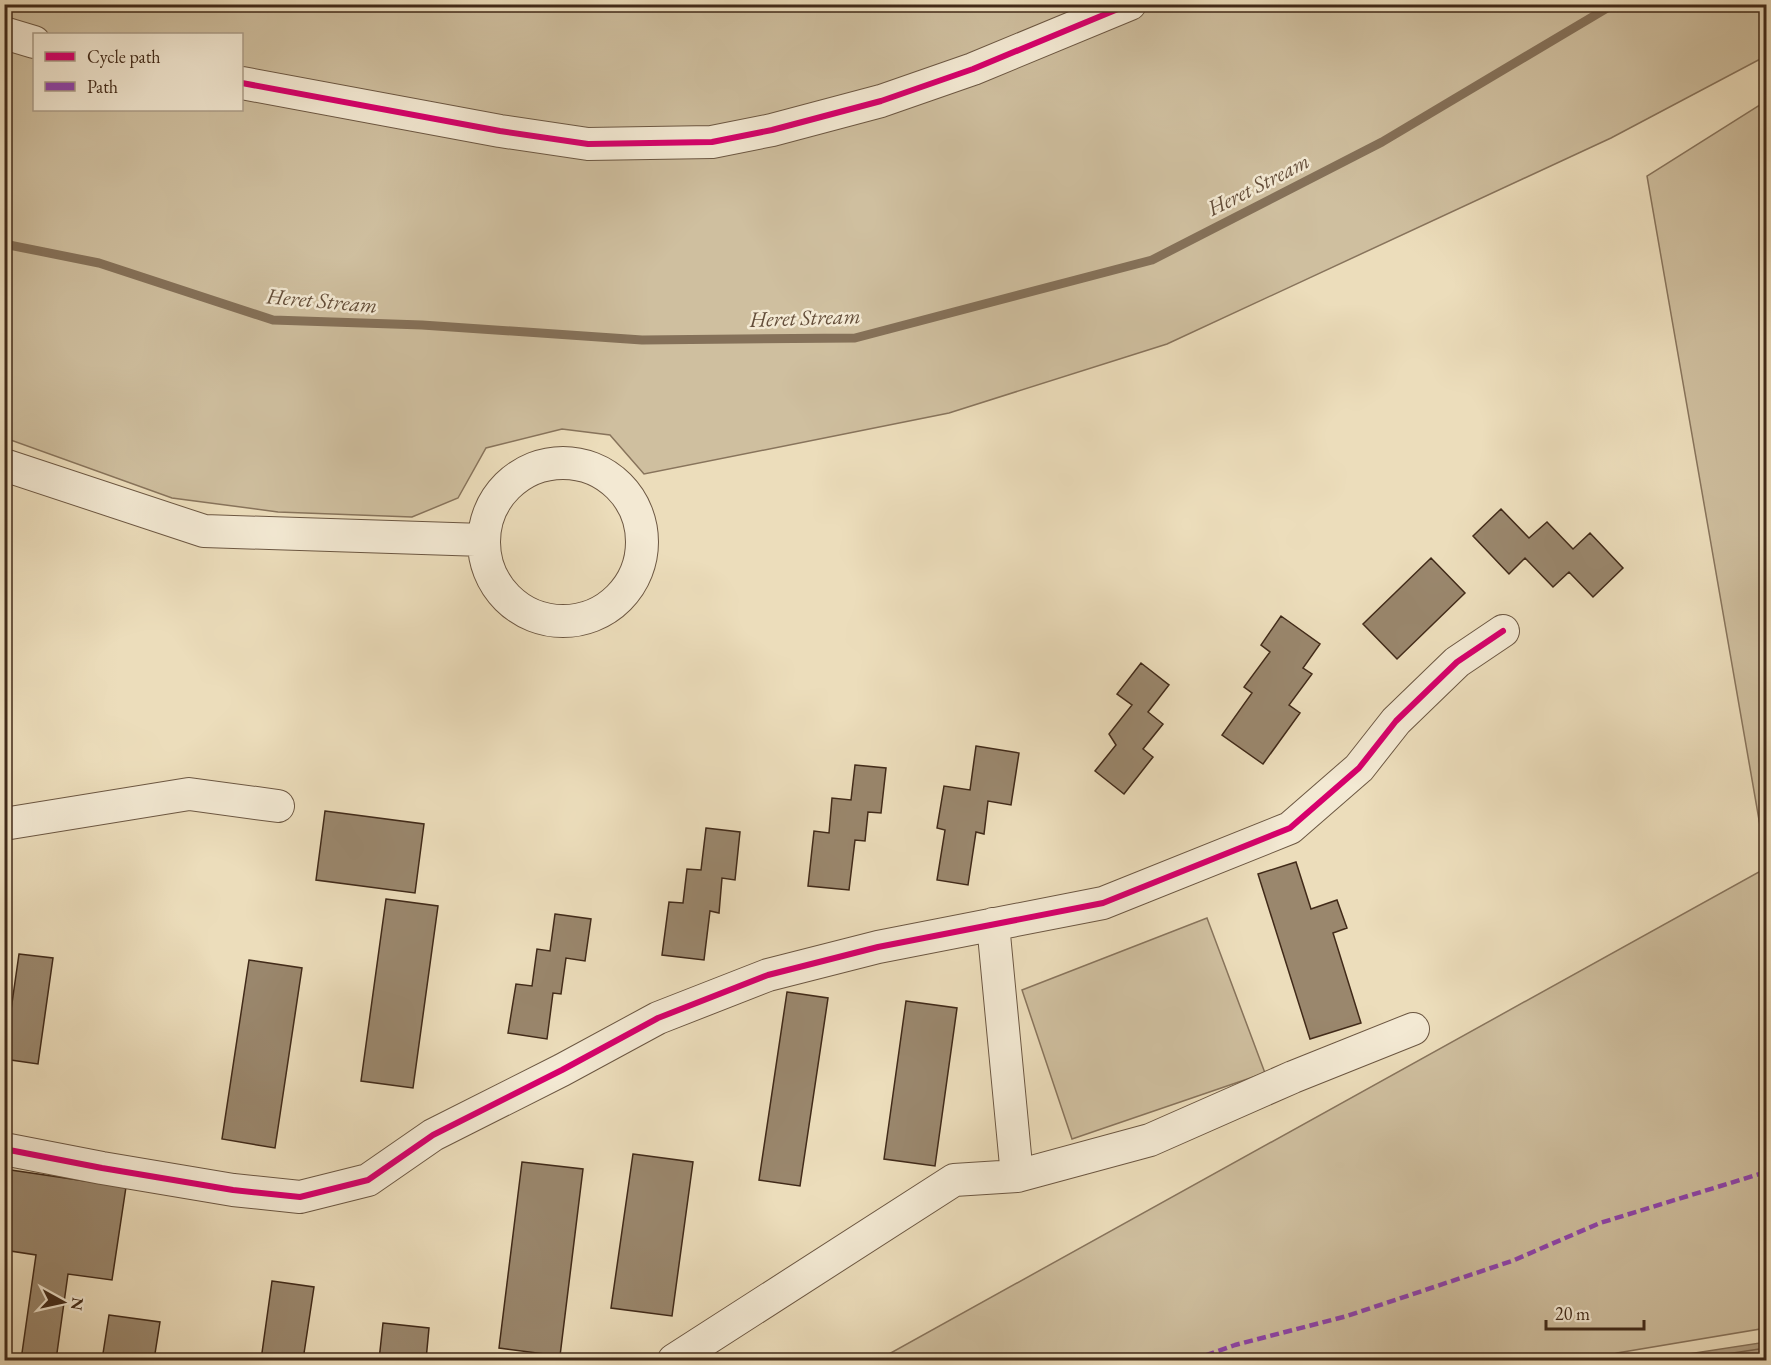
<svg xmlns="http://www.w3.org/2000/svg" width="1771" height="1365" font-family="'EB Garamond',serif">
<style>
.green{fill:#cfbf9f;stroke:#88745c;stroke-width:1.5;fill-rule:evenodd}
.water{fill:#b2a084;stroke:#857159;stroke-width:1.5}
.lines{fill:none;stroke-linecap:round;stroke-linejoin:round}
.shore{stroke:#7a654e;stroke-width:1.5}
.stream{stroke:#857159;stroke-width:9}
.building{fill:#9a876d;stroke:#412a19;stroke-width:1.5}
.street-casing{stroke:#6c5742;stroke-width:34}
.street{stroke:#f3e9d3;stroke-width:32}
.quiet{stroke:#8e44ad;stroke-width:4.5;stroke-dasharray:9 4.5;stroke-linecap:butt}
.cycleway-casing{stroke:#f3e9d3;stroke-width:10}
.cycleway{stroke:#d6006c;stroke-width:6}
.labels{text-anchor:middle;stroke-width:5;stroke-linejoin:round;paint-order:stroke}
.water-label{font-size:22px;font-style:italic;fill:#634d39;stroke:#f3e9d3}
</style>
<rect width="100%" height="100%" fill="#ecddbb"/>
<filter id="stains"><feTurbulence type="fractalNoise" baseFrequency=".00333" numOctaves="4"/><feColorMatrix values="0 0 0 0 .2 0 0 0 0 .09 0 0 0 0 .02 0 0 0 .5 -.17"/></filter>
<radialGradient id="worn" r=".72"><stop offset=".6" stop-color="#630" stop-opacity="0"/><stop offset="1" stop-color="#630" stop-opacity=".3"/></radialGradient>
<path class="green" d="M5,5H1766V56L1611,138L1167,344L949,413L644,474L610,435L562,429L486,448L458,498L412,517L278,512L172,498L5,438ZM34,34H242V110H34Z
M1766,101V860L1647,176Z
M1766,868V1328L1617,1353L1596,1360H878Z
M1207,918L1265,1073L1072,1139L1022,990Z"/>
<path class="water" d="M1766,1342V1360H1649Z"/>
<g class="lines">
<path class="shore" d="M1687,1360L1766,1348"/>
<path class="stream" d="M4,244L99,263L273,320L422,325L642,340L855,338L1152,260L1382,142L1614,4"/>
</g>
<path class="building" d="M1501,509L1529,538L1547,522L1573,549L1590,533L1623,568L1593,597L1569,572L1553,587L1525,558L1509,574L1473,536Z
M1431,558L1465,593L1397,659L1363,624Z
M1281,616L1320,644L1303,668L1312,674L1289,705L1300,713L1263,764L1222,735L1252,693L1244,687L1270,652L1261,645Z
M1141,663L1169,685L1148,712L1163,724L1143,749L1153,757L1124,794L1095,771L1116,745L1109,734L1132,705L1117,694Z
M976,746L1019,753L1011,805L988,801L984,834L976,832L968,885L937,880L945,830L937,828L944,786L970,790Z
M855,765L886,768L881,813L868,812L865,841L855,840L849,890L808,886L814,831L829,833L832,798L851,800Z
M325,811L424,824L415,893L316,880Z
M706,828L740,832L735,880L722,878L719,913L710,911L704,960L662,955L669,902L683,903L687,869L701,870Z
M1296,862L1311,909L1337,900L1347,928L1333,933L1361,1023L1310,1039L1258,874Z
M386,899L438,906L413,1088L361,1081Z
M555,914L591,919L585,961L566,958L561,994L553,993L547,1039L508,1033L516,984L532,986L537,949L550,951Z
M19,954L53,958L38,1064L4,1059Z
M249,960L302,968L275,1148L222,1139Z
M787,992L828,998L800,1186L759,1180Z
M906,1001L957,1008L935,1166L884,1159Z
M633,1154L693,1162L672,1316L611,1308Z
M522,1162L583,1169L560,1356L499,1348Z
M4,1169L126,1187L112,1280L68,1274L56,1360H21L36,1255L4,1250Z
M272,1281L314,1287L303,1360H261Z
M109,1315L160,1322L154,1360H102Z
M383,1323L429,1328L426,1360H379Z"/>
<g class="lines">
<g class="street-casing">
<path id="street" d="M4,33L34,42
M242,83L500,131L588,144L712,142L772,130L881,101L973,69L1130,4
M484 542a79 79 0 1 1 158 0a79 79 0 1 1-158 0Z
M4,465L204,531L483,540
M4,824L189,794L278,806
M993,924L1017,1176
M4,1149L102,1168L233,1190L300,1197L368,1180L433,1135L562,1070L658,1018L768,975L878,947L1103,903L1290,828L1359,768L1396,721L1457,662L1503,631
M674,1360L954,1180L1017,1176L1150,1140L1293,1077L1413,1029"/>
</g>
<use href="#street" class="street"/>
<path class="quiet" d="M1193,1360L1235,1345L1347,1316L1512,1261L1600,1223L1766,1172"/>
<g class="cycleway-casing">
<path id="cycleway" d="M242,83L500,131L588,144L712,142L772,130L881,101L973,69L1130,4
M4,1149L102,1168L233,1190L300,1197L368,1180L433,1135L562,1070L658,1018L768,975L878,947L1103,903L1290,828L1359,768L1396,721L1457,662L1503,631"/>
</g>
<use href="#cycleway" class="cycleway"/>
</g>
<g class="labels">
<g class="water-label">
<text transform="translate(1258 184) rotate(-27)" y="8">Heret Stream</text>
<text transform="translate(322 300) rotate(5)" y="8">Heret Stream</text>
<text transform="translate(805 317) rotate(-2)" y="8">Heret Stream</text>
</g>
</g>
<rect width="1771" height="1365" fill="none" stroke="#ecddbb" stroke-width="24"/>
<rect x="6" y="6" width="1759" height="1353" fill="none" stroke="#412a19" stroke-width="3"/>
<rect x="12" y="12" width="1747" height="1341" fill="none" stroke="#412a19" stroke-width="1.5"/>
<rect x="33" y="33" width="210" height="78" fill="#f3e9d3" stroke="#ac9d89" stroke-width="1.5"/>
<rect x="45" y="52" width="30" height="9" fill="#d6006c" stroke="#ac9d89" stroke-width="1.5"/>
<text x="87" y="63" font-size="18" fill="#412a19">Cycle path</text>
<rect x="45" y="82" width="30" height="9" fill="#8e44ad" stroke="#ac9d89" stroke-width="1.5"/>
<text x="87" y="93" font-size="18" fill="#412a19">Path</text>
<g transform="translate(63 1302) rotate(98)" stroke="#f3e9d3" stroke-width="4.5" paint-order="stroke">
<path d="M0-4.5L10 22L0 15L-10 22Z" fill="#412a19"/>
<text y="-9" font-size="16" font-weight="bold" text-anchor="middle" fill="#412a19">N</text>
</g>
<path d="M1546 1320v9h98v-9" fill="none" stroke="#412a19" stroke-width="3"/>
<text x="1555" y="1320" font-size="18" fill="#412a19" stroke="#f3e9d3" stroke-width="4.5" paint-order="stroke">20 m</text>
<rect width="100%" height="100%" filter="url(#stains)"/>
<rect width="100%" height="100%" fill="url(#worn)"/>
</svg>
